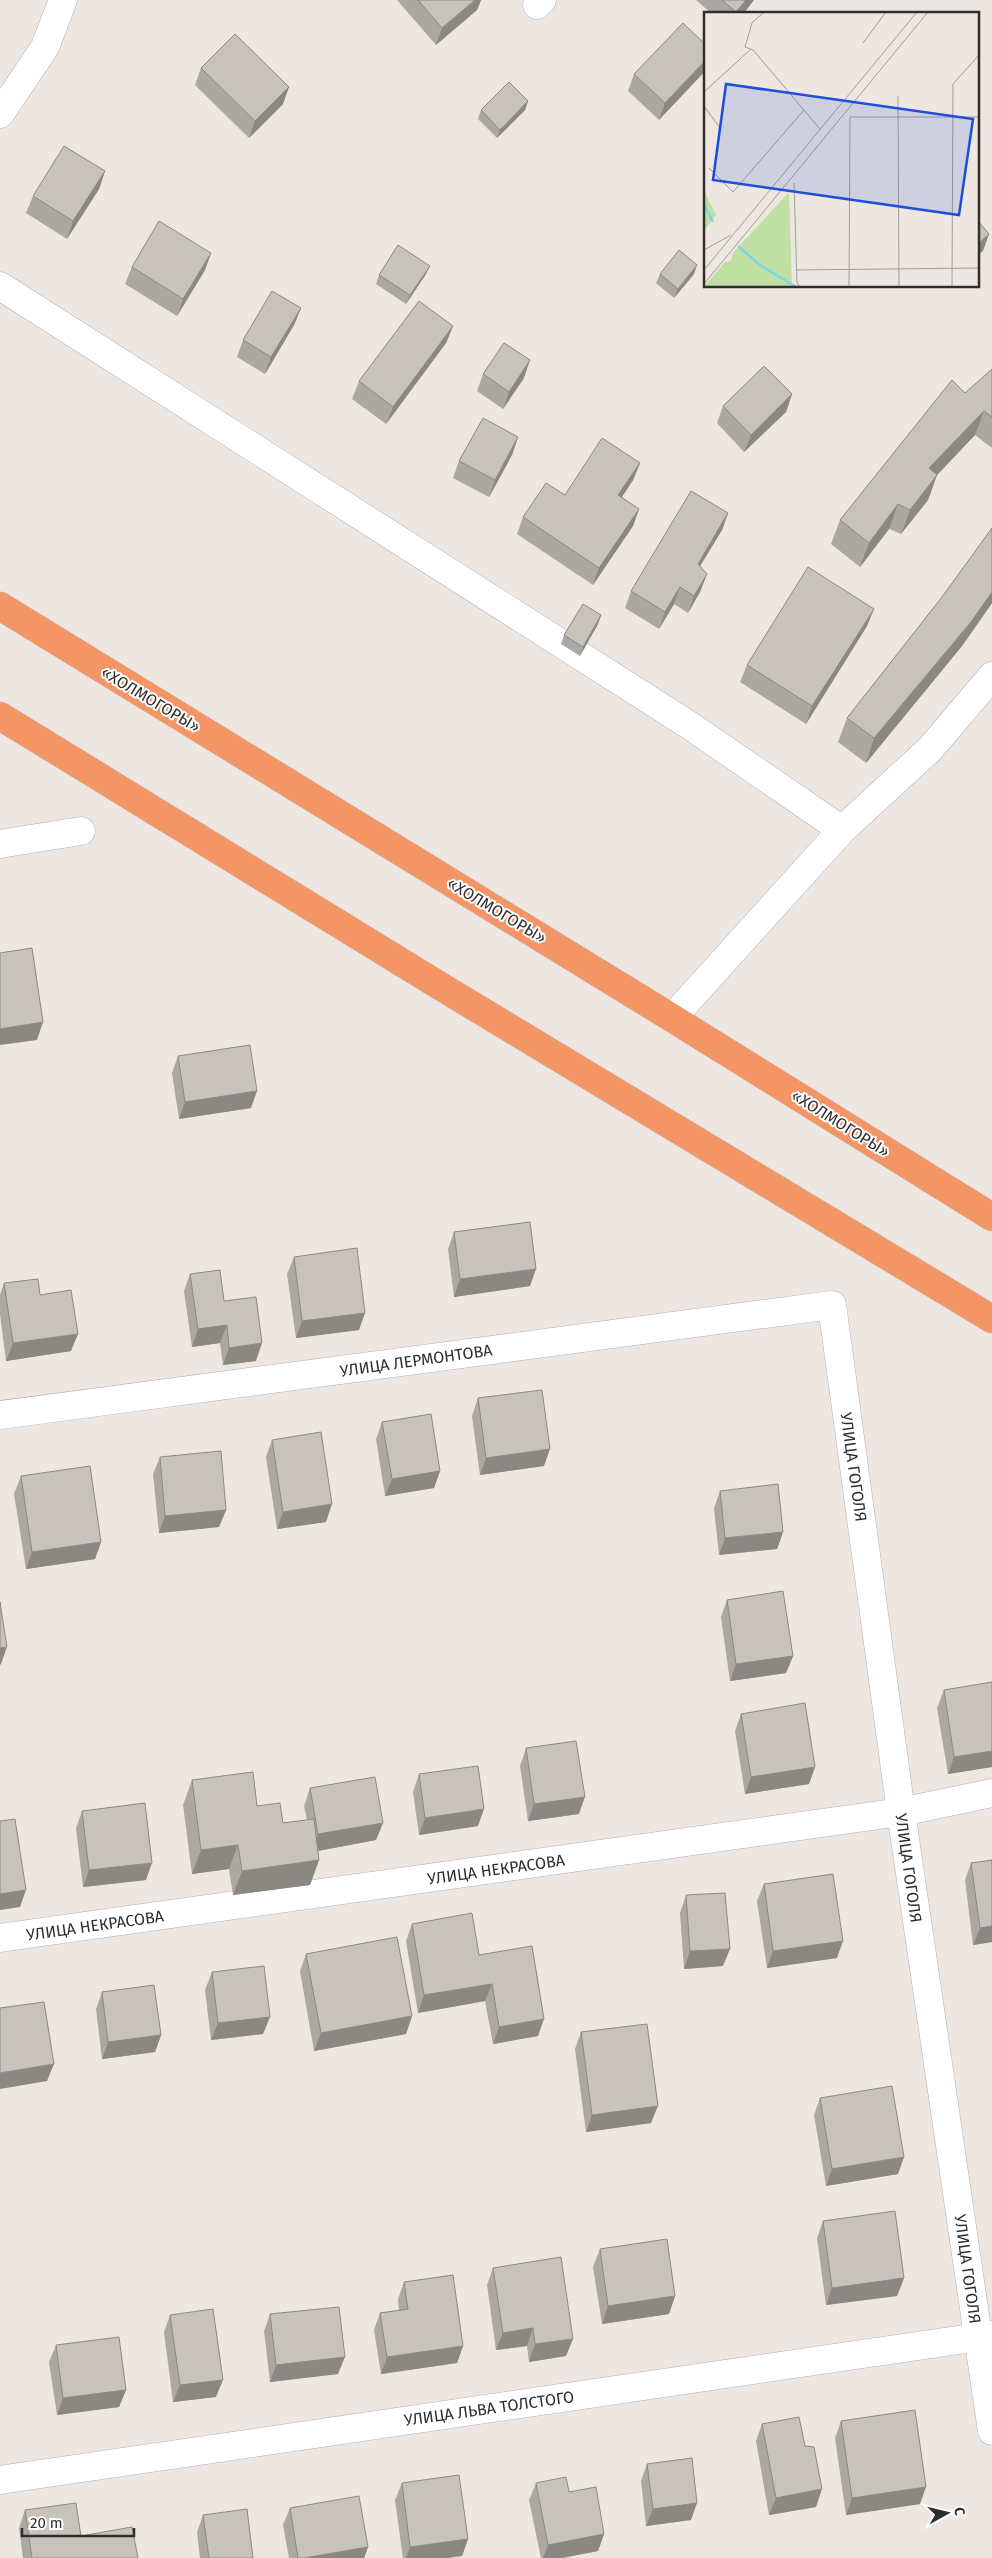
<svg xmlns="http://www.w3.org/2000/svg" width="992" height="2558" font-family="'Fira Sans',sans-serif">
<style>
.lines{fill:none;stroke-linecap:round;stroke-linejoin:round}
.minor-casing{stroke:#aeb1b9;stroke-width:29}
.highway-casing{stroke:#c4c4c4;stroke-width:29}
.minor{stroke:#fff;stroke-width:28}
.highway{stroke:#f49566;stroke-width:28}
.wall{fill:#aba7a2}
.shaded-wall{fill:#8b8884}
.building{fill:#c7c2bc;stroke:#8b8884}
.labels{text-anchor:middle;stroke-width:4;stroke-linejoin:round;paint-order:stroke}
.street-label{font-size:16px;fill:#2e2e2e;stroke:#fff}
.inset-river{fill:none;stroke:#7cd6e8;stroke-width:2.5}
.inset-road{fill:none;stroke:#a19d99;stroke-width:1}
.view{fill:#1d4ed8;fill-opacity:0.15;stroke:#1d4ed8;stroke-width:2.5}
.inset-edge{fill:none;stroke:#2e2e2e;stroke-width:2.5}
</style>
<rect width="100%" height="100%" fill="#eee7e1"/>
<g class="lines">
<g class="minor-casing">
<path id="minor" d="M537,5L542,0
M0,114L45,47L63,0
M0,286L689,725L842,830
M0,844L81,831
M672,1018L842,830L930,749L992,676
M0,1415L832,1305L901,1812L992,2431
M0,1938L901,1812L992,1793
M0,2480L992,2335"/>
</g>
<g class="highway-casing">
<path id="highway" d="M0,606L672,1018L992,1217
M0,716L445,989L992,1319"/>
</g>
<use href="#minor" class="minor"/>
<use href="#highway" class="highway"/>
</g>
<path class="wall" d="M397,0H481L477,10L436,45Z
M696,0H754L743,14H712Z
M706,45V70L659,120L628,91L634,74Z
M201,68L283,104L249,138L195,85Z
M528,101L525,110L497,138L478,119L481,110Z
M105,171L99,189L67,239L26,213L33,196Z
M211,253L205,270L177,316L125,284L132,267Z
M426,274L406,304L376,284L379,275Z
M660,274H694L674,298L656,283Z
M301,308L294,325L265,374L237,357L243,340Z
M453,326L446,343L386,424L352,399L359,381Z
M992,369V448L975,435L937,475L928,500L901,534L889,529L860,567L831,544L840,520Z
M483,374L524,378L503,409L477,391Z
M792,394L786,412L744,452L717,423L723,406Z
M518,437L512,455L489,497L453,478L459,461Z
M640,463L633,480L622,497L639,509L633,526L593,585L517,534L523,517L565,495Z
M728,513L722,530L700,566L707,574L700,592L688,613L674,604L659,629L625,608L631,591Z
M992,528V603L962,646L866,763L838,742L847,718L942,597Z
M601,615L598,624L580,656L561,644L564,635Z
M867,626L806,724L740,682L747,665Z
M178,1056L251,1108L179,1119L172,1073Z
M454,1232L530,1286L454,1297L448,1249Z
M294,1257L359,1330L296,1338L287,1274Z
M190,1274L224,1301L256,1361L223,1365L220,1343L192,1347L184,1291Z
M4,1283L40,1295L71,1351L6,1361L0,1314V1295Z
M478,1398L544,1466L480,1475L472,1416Z
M382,1422L440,1471L434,1488L385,1496L376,1439Z
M272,1440L326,1522L277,1529L266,1457Z
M160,1457L226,1510L219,1527L159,1533L153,1474Z
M21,1476L101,1542L95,1559L26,1569L14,1494Z
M720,1491L783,1532L777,1549L719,1555L714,1508Z
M727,1600L793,1656L786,1673L730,1681L721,1617Z
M992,1682V1767L948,1774L937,1708L944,1690Z
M741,1714L815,1767L809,1784L745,1794L735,1731Z
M526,1748L579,1814L528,1821L520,1766Z
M419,1774L478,1826L419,1835L413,1792Z
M192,1780L257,1806L283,1823L307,1820L304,1806L310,1788L383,1823L376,1840L318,1851L319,1860L310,1885L233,1895L229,1869L192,1874L183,1805Z
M82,1811L146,1880L83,1887L76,1828Z
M992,1860V1942L973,1945L965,1880L971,1863Z
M764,1884L837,1958L767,1968L757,1901Z
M686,1895L723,1966L684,1969L680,1913Z
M412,1924L479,1955L538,2036L493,2044L485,2001L418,2013L406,1941Z
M306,1954L412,2016L406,2034L314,2051L300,1971Z
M212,1972L263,2034L211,2040L205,1990Z
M102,1992L161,2035L155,2052L102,2059L96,2009Z
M581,2032L651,2123L586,2132L575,2049Z
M820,2098L898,2174L826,2186L814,2115Z
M823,2221L904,2278L897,2296L826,2305L817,2238Z
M600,2249L675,2296L669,2314L602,2324L593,2267Z
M493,2268L566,2356L529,2362L527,2346L496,2350L487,2285Z
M404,2282L463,2346L457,2363L381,2374L374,2330L380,2313L399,2310L398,2299Z
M270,2314L338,2374L270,2382L264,2331Z
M170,2315L216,2397L173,2402L164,2332Z
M56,2345L126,2390L119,2407L57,2415L49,2362Z
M841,2421L920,2504L846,2515L835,2438Z
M762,2424L816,2507L769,2515L756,2441Z
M647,2464L691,2520L646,2526L641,2481Z
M402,2483L468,2539L462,2556L447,2558H403L395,2500Z
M536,2483L569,2492L604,2534L598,2551L562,2558H541L529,2500Z
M290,2508L368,2547L364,2558H289L283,2525Z
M25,2510L81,2536L138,2558H23L19,2528Z
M203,2515L253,2558H200L197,2532Z"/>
<path class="shaded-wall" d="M475,0H481L477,10L436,45L442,28Z
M746,0H754L743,14H735L736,12Z
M706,60V70L659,120L665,103Z
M289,87L283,104L249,138L255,121Z
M528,101L525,110L497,138L500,130Z
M105,171L99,189L67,239L73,221Z
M989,234L983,251L978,255V244Z
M211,253L205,270L177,316L183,299Z
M697,265L694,274L674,298L678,289Z
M430,266L426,274L406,304L410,295Z
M301,308L294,325L265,374L271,357Z
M453,326L446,343L386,424L393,407Z
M530,360L524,378L503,409L509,392Z
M792,394L786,412L744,452L751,435Z
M984,411L975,435L920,493L929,468Z
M518,437L512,455L489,497L495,480Z
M640,463L633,480L612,512L618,495Z
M937,475L928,500L901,534L910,510Z
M898,504L889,529L860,567L869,543Z
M639,509L633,526L593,585L599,568Z
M728,513L722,530L691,581L698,564Z
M707,574L700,592L688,613L694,596Z
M680,587L674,604L659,629L665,612Z
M992,592V603L962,646L866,763L874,738Z
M874,609L867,626L806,724L812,706Z
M601,615L598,624L580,656L583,647Z
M43,1022L37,1040L0,1045V1029Z
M257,1091L251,1108L179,1119L185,1102Z
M536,1269L530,1286L454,1297L460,1279Z
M365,1313L359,1330L296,1338L302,1321Z
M227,1325L220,1343L192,1347L198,1329Z
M78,1334L71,1351L6,1361L13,1343Z
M262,1343L256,1361L223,1365L229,1348Z
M550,1449L544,1466L480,1475L486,1458Z
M440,1471L434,1488L385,1496L392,1479Z
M332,1504L326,1522L277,1529L283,1512Z
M226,1510L219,1527L159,1533L165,1516Z
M783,1532L777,1549L719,1555L725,1538Z
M101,1542L95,1559L26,1569L32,1552Z
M7,1647L1,1664L0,1665V1648Z
M793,1656L786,1673L730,1681L736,1664Z
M992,1751V1767L948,1774L954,1757Z
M815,1767L809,1784L745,1794L751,1777Z
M585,1797L579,1814L528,1821L534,1804Z
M484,1809L478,1826L419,1835L425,1818Z
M383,1823L376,1840L312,1852L318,1834Z
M238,1845L229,1869L192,1874L201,1850Z
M319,1860L310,1885L233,1895L242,1871Z
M152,1863L146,1880L83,1887L89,1870Z
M26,1890L20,1907L0,1910V1894Z
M992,1926V1942L973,1945L980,1928Z
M843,1941L837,1958L767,1968L773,1951Z
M730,1949L723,1966L684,1969L690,1951Z
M492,1984L485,2001L418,2013L424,1995Z
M412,2016L406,2034L314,2051L321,2033Z
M270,2017L263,2034L211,2040L218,2023Z
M544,2019L538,2036L493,2044L499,2027Z
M161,2035L155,2052L102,2059L108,2042Z
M54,2064L47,2081L0,2089V2073Z
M658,2106L651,2123L586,2132L592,2115Z
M904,2157L898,2174L826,2186L832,2169Z
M904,2278L897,2296L826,2305L832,2288Z
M675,2296L669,2314L602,2324L608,2306Z
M533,2328L527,2346L496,2350L503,2333Z
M573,2339L566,2356L529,2362L535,2344Z
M463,2346L457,2363L381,2374L387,2357Z
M345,2357L338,2374L270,2382L276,2365Z
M223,2380L216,2397L173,2402L180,2385Z
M126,2390L119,2407L57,2415L63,2398Z
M926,2487L920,2504L846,2515L852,2498Z
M822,2489L816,2507L769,2515L776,2498Z
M697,2503L691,2520L646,2526L653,2509Z
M604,2534L598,2551L562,2558H543L548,2545Z
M468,2539L462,2556L447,2558H406L410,2547Z
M368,2547L364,2558H304Z"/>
<path class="building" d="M418,0H475L442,28Z
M722,0H746L736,12Z
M683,23L706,45V60L665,103L634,74Z
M235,34L289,87L255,121L201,68Z
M509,82L528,101L500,130L481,110Z
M64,146L105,171L73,221L33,196Z
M159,221L211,253L183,299L132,267Z
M978,221L989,234L978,244Z
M398,245L430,266L410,295L379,275Z
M679,250L697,265L678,289L660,274Z
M272,291L301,308L271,357L243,340Z
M419,301L453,326L393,407L359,381Z
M504,343L530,360L509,392L483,374Z
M764,366L792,394L751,435L723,406Z
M992,369V417L984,411L929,468L937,475L910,510L898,504L869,543L840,520L952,380L965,393Z
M483,418L518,437L495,480L459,461Z
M602,438L640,463L618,495L639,509L599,568L523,517L546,483L565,495Z
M691,491L728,513L698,564L707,574L694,596L680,587L665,612L631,591Z
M992,528V592L971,622L874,738L847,718L942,597Z
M808,567L874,609L812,706L747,665Z
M583,604L601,615L583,647L564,635Z
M32,948L43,1022L0,1029V953Z
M250,1045L257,1091L185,1102L178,1056Z
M530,1222L536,1269L460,1279L454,1232Z
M357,1248L365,1313L302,1321L294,1257Z
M220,1270L224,1301L256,1297L262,1343L229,1348L227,1325L198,1329L190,1274Z
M38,1279L40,1295L71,1290L78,1334L13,1343L4,1283Z
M542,1390L550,1449L486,1458L478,1398Z
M431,1414L440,1471L392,1479L382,1422Z
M321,1432L332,1504L283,1512L272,1440Z
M221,1451L226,1510L165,1516L160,1457Z
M90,1466L101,1542L32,1552L21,1476Z
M778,1484L783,1532L725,1538L720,1491Z
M783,1591L793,1656L736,1664L727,1600Z
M0,1602L7,1647L0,1648Z
M992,1682V1751L954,1757L944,1690Z
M805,1703L815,1767L751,1777L741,1714Z
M576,1741L585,1797L534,1804L526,1748Z
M478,1766L484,1809L425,1818L419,1774Z
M253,1772L257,1806L280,1803L283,1823L314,1819L319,1860L242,1871L238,1845L201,1850L192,1780Z
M375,1777L383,1823L318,1834L310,1788Z
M145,1803L152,1863L89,1870L82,1811Z
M15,1819L26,1890L0,1894V1821Z
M992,1860V1926L980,1928L971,1863Z
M833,1874L843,1941L773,1951L764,1884Z
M725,1893L730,1949L690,1951L686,1895Z
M472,1913L479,1955L532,1946L544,2019L499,2027L492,1984L424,1995L412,1924Z
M397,1937L412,2016L321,2033L306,1954Z
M264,1966L270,2017L218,2023L212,1972Z
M154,1985L161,2035L108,2042L102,1992Z
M44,2002L54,2064L0,2073V2008Z
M647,2024L658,2106L592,2115L581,2032Z
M892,2086L904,2157L832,2169L820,2098Z
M895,2211L904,2278L832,2288L823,2221Z
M667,2239L675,2296L608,2306L600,2249Z
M561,2257L573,2339L535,2344L533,2328L503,2333L493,2268Z
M453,2275L463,2346L387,2357L380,2313L408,2309L404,2282Z
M339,2307L345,2357L276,2365L270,2314Z
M213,2309L223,2380L180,2385L170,2315Z
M119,2337L126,2390L63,2398L56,2345Z
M915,2410L926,2487L852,2498L841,2421Z
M799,2417L805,2446L814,2447L822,2489L776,2498L762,2424Z
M692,2458L697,2503L653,2509L647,2464Z
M459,2475L468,2539L410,2547L402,2483Z
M566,2477L569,2492L596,2487L604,2534L548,2545L536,2483Z
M359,2496L368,2547L304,2558H298L290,2508Z
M76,2503L81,2536L132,2527L138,2558H32L25,2510Z
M247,2509L253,2558H209L203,2515Z"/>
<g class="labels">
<g class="street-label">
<text transform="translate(151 699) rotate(31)" y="6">«ХОЛМОГОРЫ»</text>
<text transform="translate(497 910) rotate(31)" y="6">«ХОЛМОГОРЫ»</text>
<text transform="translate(841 1123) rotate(32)" y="6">«ХОЛМОГОРЫ»</text>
<text transform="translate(416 1360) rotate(-8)" y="6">УЛИЦА ЛЕРМОНТОВА</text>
<text transform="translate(854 1467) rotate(82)" y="6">УЛИЦА ГОГОЛЯ</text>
<text transform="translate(909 1868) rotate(82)" y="6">УЛИЦА ГОГОЛЯ</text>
<text transform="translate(496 1869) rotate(-8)" y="6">УЛИЦА НЕКРАСОВА</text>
<text transform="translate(95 1925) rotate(-8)" y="6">УЛИЦА НЕКРАСОВА</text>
<text transform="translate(968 2269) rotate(82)" y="6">УЛИЦА ГОГОЛЯ</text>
<text transform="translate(489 2408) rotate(-8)" y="6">УЛИЦА ЛЬВА ТОЛСТОГО</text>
</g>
</g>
<g transform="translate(704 12)">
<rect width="275" height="275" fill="#eee7e1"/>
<path d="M0,178L12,203L0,219ZM85,180L88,275H0L21,250L27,249L29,241Z" fill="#bee0a2"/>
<path class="inset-river" d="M0,193L9,210M34,234L56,253L92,275"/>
<path class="inset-road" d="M60,0L48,11L41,35L49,38L116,117M159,31L182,0M0,80L47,37M194,84L195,275M0,94L16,116M5,156L29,180L100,98M90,171L93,271L96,275M0,238L27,223M0,258L213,0M92,258L275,256M0,272L224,0M145,275L146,105H275M248,275L249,72L275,43"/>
<path class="view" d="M22,72L269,107L255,203L9,168Z"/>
<rect width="275" height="275" class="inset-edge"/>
</g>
<g transform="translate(947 2513) rotate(82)" stroke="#ffffff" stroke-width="4" paint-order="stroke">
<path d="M0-4L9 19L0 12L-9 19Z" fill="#2e2e2e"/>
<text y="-8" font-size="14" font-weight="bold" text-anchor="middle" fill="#2e2e2e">С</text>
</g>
<path d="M22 2528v8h112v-8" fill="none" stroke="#2e2e2e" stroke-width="2.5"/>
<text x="30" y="2528" font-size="15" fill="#2e2e2e" stroke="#ffffff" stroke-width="4" paint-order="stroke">20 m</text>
</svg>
